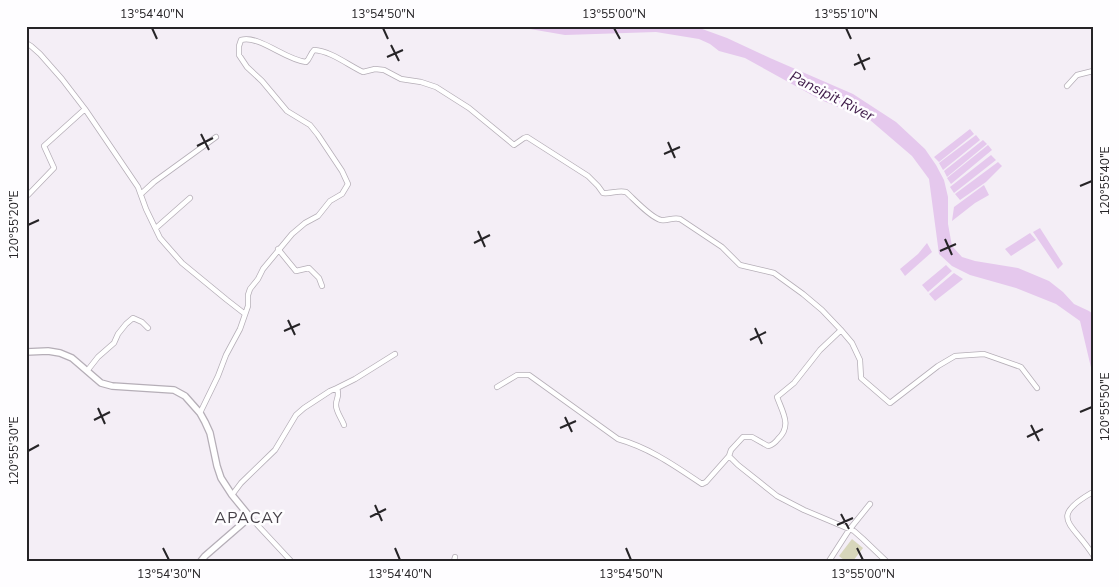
<svg xmlns="http://www.w3.org/2000/svg" width="1119" height="587" font-family="'Nunito Sans',sans-serif">
<style>
.green{fill:#d7d6bb}
.water{fill:#e5c8ed}
.lines{fill:none;stroke-linecap:round;stroke-linejoin:round}
.street-casing{stroke:#b5aeb7;stroke-width:6}
.secondary-casing{stroke:#b5aeb7;stroke-width:8}
.street{stroke:#fff;stroke-width:4.5}
.secondary{stroke:#fff;stroke-width:5.5}
.ticks{fill:none;stroke:#262427;stroke-width:2}
.labels{text-anchor:middle;stroke-width:5;stroke-linejoin:round;paint-order:stroke}
.water-label{font-size:15px;font-style:italic;fill:#3e1a48;stroke:#fefdff}
.quarter-label{font-size:16px;letter-spacing:1px;fill:#464148;stroke:#fefdff}
.neatline{fill:none;stroke:#262427;stroke-width:2}
.ticks-label{font-size:12px;text-anchor:middle;fill:#262427}
</style>
<rect width="100%" height="100%" fill="#f4eef6"/>
<path class="green" d="M852,539L863,548L853,561H845L839,556Z"/>
<path class="water" d="M526,26H564L566,28L576,26H694L727,38L770,58L853,94L896,122L925,149L936,165L944,180L948,197V224L952,246L962,257L975,261L1018,268L1049,281L1063,292L1074,304L1089,311L1093,314V376L1080,321L1056,304L1016,288L970,275L952,266L939,254L929,179L912,156L870,120L821,100L745,58L719,51L710,44L699,39L656,32L565,35L530,29Z
M970,129L974,134L939,162L934,157Z
M976,135L980,140L943,170L939,163Z
M983,140L987,144L947,177L944,171Z
M988,145L992,150L951,184L947,178Z
M991,155L996,160L954,193L950,187Z
M998,162L1002,166L986,182L960,200L955,194Z
M984,185L989,195L975,203L952,221L954,207Z
M1040,228L1063,264L1058,269L1033,232Z
M1030,233L1036,240L1011,256L1005,249Z
M927,243L932,252L905,276L900,269L918,254Z
M946,265L952,271L928,292L922,285Z
M954,273L963,279L935,301L929,294Z"/>
<g class="lines">
<g class="street-casing">
<path id="street" d="M26,43L31,46L40,54L62,79L85,109L138,187L146,209L160,238L182,263L227,300L245,314
M1067,86L1077,75L1093,71
M141,194L154,182L216,137
M28,195L54,168L44,146L85,109
M156,228L190,198
M278,249L296,271L309,268L319,278L322,286
M841,330L852,343L860,360L861,378L890,403L938,366L955,356L984,354L1021,367L1037,388
M87,371L98,357L114,343L118,334L126,324L133,318L142,322L148,328
M497,387L517,375H529L618,439C650,448 675,466 702,484L706,482L729,456
M337,388L355,379L395,354
M200,413L218,376L226,355L240,329L248,306V295L250,289L258,279L263,269L292,234L305,223L318,216L330,201L342,194L348,184L342,171L318,135L310,125L287,111L262,81L247,67L239,55V46L241,40C260,35 285,60 306,62C310,59 310,54 314,50C331,51 348,65 363,72L375,69L384,70L401,79L421,82L436,87L469,108L514,145L524,138L527,137L588,176L598,186L603,193C611,194 618,190 626,192C634,199 651,218 661,220C668,221 673,217 680,219L722,247L740,265L774,273L803,294L822,310L841,330L820,350L794,383L777,397C783,413 792,426 778,439C775,443 773,445 768,446L752,437H743L731,450L729,456L738,465L777,496L804,510L854,531L863,539L886,561
M1093,492C1047,518 1073,523 1093,555
M232,495L241,483L275,450L296,415L304,408L330,391L337,388C340,397 336,398 336,405C336,412 342,419 344,425
M250,517L291,561
M454,561L455,557
M829,561L849,530L870,504"/>
</g>
<g class="secondary-casing">
<path id="secondary" d="M26,352L48,351L60,353L72,358L101,383L112,386L174,390L185,396L200,413L205,422L210,433L217,466L221,478L232,495L250,517L205,556L201,561"/>
</g>
<use href="#street" class="street"/>
<use href="#secondary" class="secondary"/>
</g>
<path class="ticks" d="M152,28L157,39M383,28L388,39M614,28L620,39M846,28L851,39M391,45L399,61M858,54L865,70M387,57L403,50M854,65L870,58M201,134L209,150M668,142L675,158M197,146L213,138M664,154L680,147M1080,186L1092,181M28,225L39,220M478,231L485,247M945,239L952,255M474,243L490,235M940,251L956,244M288,320L295,335M755,328L762,344M284,331L300,324M750,340L766,332M98,408L105,424M1080,412L1092,407M565,417L572,432M94,420L110,412M1031,425L1039,441M560,428L576,421M1027,437L1043,429M28,451L39,445M375,505L382,521M841,514L849,529M370,517L386,509M837,525L853,518M163,548L169,560M395,548L400,560M626,548L631,560M857,548L863,560"/>
<g class="labels">
<g class="water-label">
<text transform="translate(832 96) rotate(27)" y="5">Pansipit River</text>
</g>
<g class="quarter-label">
<text x="249" y="523">APACAY</text>
</g>
</g>
<rect width="1119" height="587" fill="none" stroke="#fefdff" stroke-width="55"/>
<rect x="28" y="28" width="1064" height="532" class="neatline"/>
<g class="ticks-label">
<text x="152" y="18">13°54'40"N</text>
<text x="383" y="18">13°54'50"N</text>
<text x="614" y="18">13°55'00"N</text>
<text x="846" y="18">13°55'10"N</text>
<text transform="translate(1105 181) rotate(-90)" y="4">120°55'40"E</text>
<text transform="translate(14 225) rotate(-90)" y="4">120°55'20"E</text>
<text transform="translate(1105 407) rotate(-90)" y="4">120°55'50"E</text>
<text transform="translate(14 451) rotate(-90)" y="4">120°55'30"E</text>
<text x="169" y="578">13°54'30"N</text>
<text x="400" y="578">13°54'40"N</text>
<text x="631" y="578">13°54'50"N</text>
<text x="863" y="578">13°55'00"N</text>
</g>
</svg>
